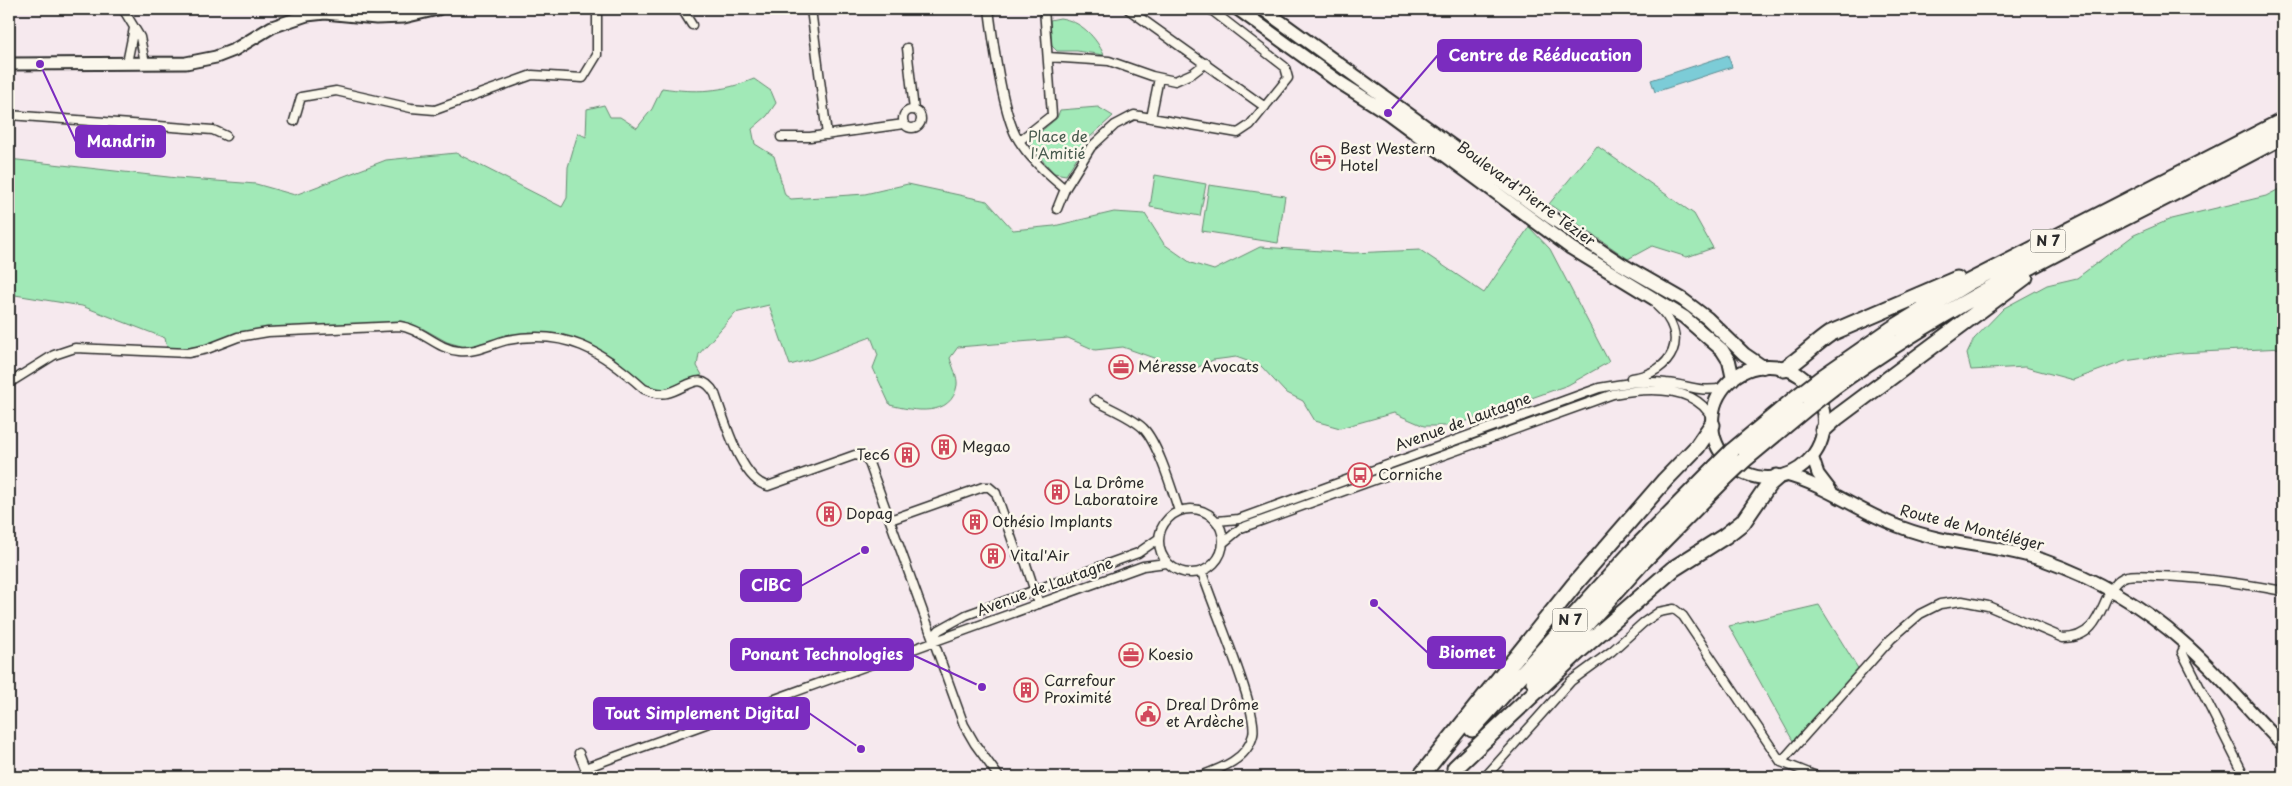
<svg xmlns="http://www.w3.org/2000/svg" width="2292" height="786" font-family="'Playpen Sans',sans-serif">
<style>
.green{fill:#a1e9b7;stroke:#668a71}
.water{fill:#7cccd7;stroke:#5c8c92}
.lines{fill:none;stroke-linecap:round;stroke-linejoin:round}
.street-casing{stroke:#2b2b2b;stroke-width:11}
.secondary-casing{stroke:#2b2b2b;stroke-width:15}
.primary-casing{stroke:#2b2b2b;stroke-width:16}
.highway-casing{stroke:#2b2b2b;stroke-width:19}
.street{stroke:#fbf7ec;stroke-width:8}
.secondary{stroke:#fbf7ec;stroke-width:11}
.primary{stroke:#fbf7ec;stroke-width:12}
.highway{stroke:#fbf7ec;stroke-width:15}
.highway-bridge-casing{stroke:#2b2b2b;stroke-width:19;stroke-linecap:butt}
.highway-bridge{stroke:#fbf7ec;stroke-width:15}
.labels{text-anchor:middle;stroke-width:5;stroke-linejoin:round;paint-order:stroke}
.shield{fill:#fbf7ec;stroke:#696865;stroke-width:1}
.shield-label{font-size:14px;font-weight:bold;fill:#2b2b2b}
.park-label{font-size:15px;fill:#485a4e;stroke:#fbf7ec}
.poi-label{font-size:15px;fill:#2b2b2b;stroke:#fbf7ec;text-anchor:start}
.street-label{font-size:15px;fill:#2b2b2b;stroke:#fbf7ec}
.leader{fill:none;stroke:#7b2cbf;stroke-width:2}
.callout-dot{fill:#7b2cbf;stroke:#fbf7ec;stroke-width:2}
.callout{fill:#7b2cbf;stroke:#7b2cbf;stroke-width:2}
.callout-label{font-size:16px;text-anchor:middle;font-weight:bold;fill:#fff}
</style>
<rect width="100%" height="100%" fill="#f6e9ee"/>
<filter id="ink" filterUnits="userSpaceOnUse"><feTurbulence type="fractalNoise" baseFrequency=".02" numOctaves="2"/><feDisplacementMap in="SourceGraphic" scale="10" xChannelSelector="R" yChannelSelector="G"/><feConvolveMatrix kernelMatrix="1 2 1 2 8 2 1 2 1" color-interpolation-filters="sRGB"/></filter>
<g filter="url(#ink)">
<path class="green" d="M1060,18C1081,21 1096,37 1104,55L1077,51H1057L1052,46L1050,20Z
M754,79L771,91L776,103L767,116L752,129L755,144L774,156L785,195L791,199L865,194L908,184L987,201L1013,230L1054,226L1114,212L1145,214L1164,244L1191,263L1214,270L1260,247L1353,253L1420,250L1484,293L1529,227L1550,249L1609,362L1568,385L1453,426H1424L1394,413L1340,428L1315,421L1303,401L1285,392L1261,366L1236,357L1213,360L1190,371L1123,347L1095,350L1068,338L958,347L950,358C952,366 958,377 957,385C952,418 913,411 890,405L873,368L878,355L871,337L812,359L790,365L769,305L735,313L699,354L697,366L702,375L663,390L644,384L614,358L597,348L563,335L529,332L468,348L447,342L422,328L404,323H386L259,329C227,334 200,352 167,348L165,338L82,306L9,294V159L177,178L256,184L295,195L386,160L456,153L562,207L567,198L568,167L578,133L586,137L587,109L604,105L610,117H620L637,128L652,109L662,88C696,93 722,92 754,79Z
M1098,107L1113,116L1089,138L1066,175L1054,173L1031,147L1033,138L1057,118L1060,110Z
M1597,146L1694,214L1713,248L1687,257L1652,246L1628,259L1549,204Z
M1155,175L1206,184L1200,216L1150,207Z
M1209,185L1285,196L1278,243L1202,231Z
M2283,187V348L2180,353L2125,361L2073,380L2025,367L1971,370L1967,354L1974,339L2004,308L2047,285L2077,278L2134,235L2171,219L2266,196Z
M1819,605L1859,670L1793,741L1729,626Z"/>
<path class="water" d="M1728,55L1732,67L1655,92L1651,80Z"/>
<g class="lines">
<g class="street-casing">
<path id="street" d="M123,9L140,37L145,63
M682,9L692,25
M811,9L827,135
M989,9C993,41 1002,109 1016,136C1028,157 1047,174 1065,189
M1128,9L1265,107
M907,48L914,110
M1048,57L1109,61L1152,76L1175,81L1193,73L1206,63
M127,63L134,28
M903 119a9 9 0 1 1 18 0a9 9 0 1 1-18 0Z
M9,115L213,130L226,136
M1151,118L1159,78
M294,121L301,97L336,91L411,108L435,110L532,75L583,78L597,55V9
M781,137H810L904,124
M1019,141L1052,115L1044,9
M1057,209L1065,189L1091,147L1115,125L1134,115L1238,133L1250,125L1288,78L1285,67L1210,9
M1631,378C1673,373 1691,336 1657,306
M9,383L54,355L75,348L188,353L207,349L238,337L268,332L400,326C422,329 437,349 459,351C475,353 491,344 507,340C566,328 602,351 644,389C651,392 659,395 667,393C687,389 700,368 715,394C724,418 741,481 768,486L855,455L864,457L868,460L964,725L975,744L999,777
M1095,400C1110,409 1130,416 1143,428C1158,443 1172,490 1179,511
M1159 541a32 32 0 1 1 64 0a32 32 0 1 1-64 0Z
M890,520L983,487H989L996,493L1017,554L1025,561L1039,604
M1217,521L1239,519L1599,388C1621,384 1643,380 1666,383C1690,385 1697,393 1724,388
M1223,543L1241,528L1613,394C1645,388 1694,384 1712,418
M933,637L939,630L966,615L1138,553L1158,539
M2186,645L2182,652L2245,777
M579,753L585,768
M1781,762L1891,639L1920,614L1940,604L1962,601L1988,606L2063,638C2109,638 2098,584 2127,576C2136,574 2148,576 2157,576C2200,577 2241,583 2283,591
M1781,762L1819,777
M588,777L585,768L623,754L1143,566L1166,563
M1198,777C1220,769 1247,760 1253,735C1259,710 1211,603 1202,572
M1485,777L1571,681L1612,651L1643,623L1659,612L1674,609L1683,616L1781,762"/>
</g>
<g class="secondary-casing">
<path id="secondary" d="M9,64L186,63L216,57L234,50L272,27L307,15L325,13L376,18L404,17L438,9
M1812,456L1818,474L1831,491
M1786,475C1828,486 1862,514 1903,528C1948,545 1997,545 2043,560C2094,578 2143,606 2183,642C2219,673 2249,711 2283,745"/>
</g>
<g class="primary-casing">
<path id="primary" d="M1238,9L1339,82L1388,113L1571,248L1684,317L1722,350L1729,361L1733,379
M1263,9L1550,217L1621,264L1682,299L1707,318L1744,354L1763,367
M1712 422a56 56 0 1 1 112 0a56 56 0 1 1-112 0Z"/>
</g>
<g class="highway-casing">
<path id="highway" d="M1784,369C1801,359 1814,344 1831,333L1957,279
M1823,377L1892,329L1969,282L2283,121
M1832,388C1973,285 2130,219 2283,136
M1823,430L1836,418L2025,277
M1731,452L1797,397
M1744,460L1809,406
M1534,682L1645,559L1727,476
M1472,729L1633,551L1716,467
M1455,768L1580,650L1673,569L1725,536L1743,522L1769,484L1777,477
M1420,777L1574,585L1665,480L1697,447L1712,425"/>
</g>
<use href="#street" class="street"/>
<use href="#secondary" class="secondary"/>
<use href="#primary" class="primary"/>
<use href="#highway" class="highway"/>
<g class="highway-bridge-casing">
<path id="highway-bridge" d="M1797,397L1823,377
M1809,406L1832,388
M1716,467L1731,452
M1727,476L1744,460"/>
</g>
<use href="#highway-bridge" class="highway-bridge"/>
</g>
</g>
<defs>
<g id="hotel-ring" transform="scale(1.25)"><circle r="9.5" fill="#fbf7ec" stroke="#d1495b" stroke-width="1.5"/><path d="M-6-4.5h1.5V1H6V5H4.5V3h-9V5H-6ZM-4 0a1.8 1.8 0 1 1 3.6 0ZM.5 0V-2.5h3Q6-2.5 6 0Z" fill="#d1495b"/></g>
<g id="office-ring" transform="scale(1.25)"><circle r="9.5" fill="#fbf7ec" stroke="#d1495b" stroke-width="1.5"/><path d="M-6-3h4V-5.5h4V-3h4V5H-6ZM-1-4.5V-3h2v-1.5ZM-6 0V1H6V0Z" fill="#d1495b"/></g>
<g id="building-ring" transform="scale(1.25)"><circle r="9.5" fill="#fbf7ec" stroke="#d1495b" stroke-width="1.5"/><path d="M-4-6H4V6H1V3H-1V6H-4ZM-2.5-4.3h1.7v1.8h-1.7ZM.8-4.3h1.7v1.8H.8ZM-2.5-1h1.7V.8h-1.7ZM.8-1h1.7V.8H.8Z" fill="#d1495b"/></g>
<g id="bus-ring" transform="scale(1.25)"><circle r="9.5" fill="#fbf7ec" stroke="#d1495b" stroke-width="1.5"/><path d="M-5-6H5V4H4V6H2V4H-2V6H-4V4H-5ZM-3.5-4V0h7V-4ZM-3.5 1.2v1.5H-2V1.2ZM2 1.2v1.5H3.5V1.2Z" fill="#d1495b"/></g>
<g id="civic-ring" transform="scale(1.25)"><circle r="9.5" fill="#fbf7ec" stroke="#d1495b" stroke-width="1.5"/><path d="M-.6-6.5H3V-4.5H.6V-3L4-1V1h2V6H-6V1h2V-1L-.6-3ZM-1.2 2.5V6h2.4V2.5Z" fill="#d1495b"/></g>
</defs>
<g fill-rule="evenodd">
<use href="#hotel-ring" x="1323" y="158"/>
<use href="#office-ring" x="1121" y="367"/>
<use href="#building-ring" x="944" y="447"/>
<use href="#building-ring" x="907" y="455"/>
<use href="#bus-ring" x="1360" y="475"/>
<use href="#building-ring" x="1057" y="492"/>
<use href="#building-ring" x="829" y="514"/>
<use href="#building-ring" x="975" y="522"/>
<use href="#building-ring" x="993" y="556"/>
<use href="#office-ring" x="1131" y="655"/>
<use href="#building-ring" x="1026" y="690"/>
<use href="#civic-ring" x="1148" y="714"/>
</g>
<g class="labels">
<g class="shield">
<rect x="2030.5" y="229.5" width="35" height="23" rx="4"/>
<rect x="1552.5" y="608.5" width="35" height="23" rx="4"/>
</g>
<g class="shield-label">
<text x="2048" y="246">N 7</text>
<text x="1570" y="625">N 7</text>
</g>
<g class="park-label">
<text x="1058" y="142">Place de<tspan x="1058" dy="17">l'Amitié</tspan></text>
</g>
<g class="poi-label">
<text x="1340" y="154">Best Western<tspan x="1340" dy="17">Hotel</tspan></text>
<text x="1138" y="372">Méresse Avocats</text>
<text x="962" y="452">Megao</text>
<text x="890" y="460" text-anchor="end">Tec6</text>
<text x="1378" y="480">Corniche</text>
<text x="1074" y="488">La Drôme<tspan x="1074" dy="17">Laboratoire</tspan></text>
<text x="846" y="519">Dopag</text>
<text x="992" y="527">Othésio Implants</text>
<text x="1010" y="561">Vital'Air</text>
<text x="1148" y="660">Koesio</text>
<text x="1044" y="686">Carrefour<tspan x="1044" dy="17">Proximité</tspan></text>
<text x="1166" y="710">Dreal Drôme<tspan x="1166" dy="17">et Ardèche</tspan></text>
</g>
<g class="street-label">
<text transform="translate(1526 194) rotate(36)" y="5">Boulevard Pierre Tézier</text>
<text transform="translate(1463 422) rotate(-20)" y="5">Avenue de Lautagne</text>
<text transform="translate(1972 528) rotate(14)" y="5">Route de Montéléger</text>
<text transform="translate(1045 587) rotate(-20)" y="5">Avenue de Lautagne</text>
</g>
</g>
<path class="leader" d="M1388 113L1438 55M40 64L76 142M865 550L801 586M1374 603L1428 653M982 687L913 655M861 749L809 713"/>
<g class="callout-dot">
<circle cx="1388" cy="113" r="5"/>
<circle cx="40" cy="64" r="5"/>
<circle cx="865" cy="550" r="5"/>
<circle cx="1374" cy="603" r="5"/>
<circle cx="982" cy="687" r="5"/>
<circle cx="861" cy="749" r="5"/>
</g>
<g class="callout">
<rect x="1438" y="40" width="203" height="31" rx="5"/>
<rect x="76" y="126" width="89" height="31" rx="5"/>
<rect x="741" y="570" width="60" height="31" rx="5"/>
<rect x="1428" y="637" width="77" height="31" rx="5"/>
<rect x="731" y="639" width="182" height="31" rx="5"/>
<rect x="594" y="698" width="215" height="31" rx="5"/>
</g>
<g class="callout-label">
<text x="1540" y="61">Centre de Rééducation</text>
<text x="121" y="147">Mandrin</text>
<text x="771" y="591">CIBC</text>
<text x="1467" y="658">Biomet</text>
<text x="822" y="660">Ponant Technologies</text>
<text x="702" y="719">Tout Simplement Digital</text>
</g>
<rect width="2292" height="786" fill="none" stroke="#fbf7ec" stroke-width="30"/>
<rect x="15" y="15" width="2262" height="756" fill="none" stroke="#2b2b2b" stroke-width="2" filter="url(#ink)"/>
</svg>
